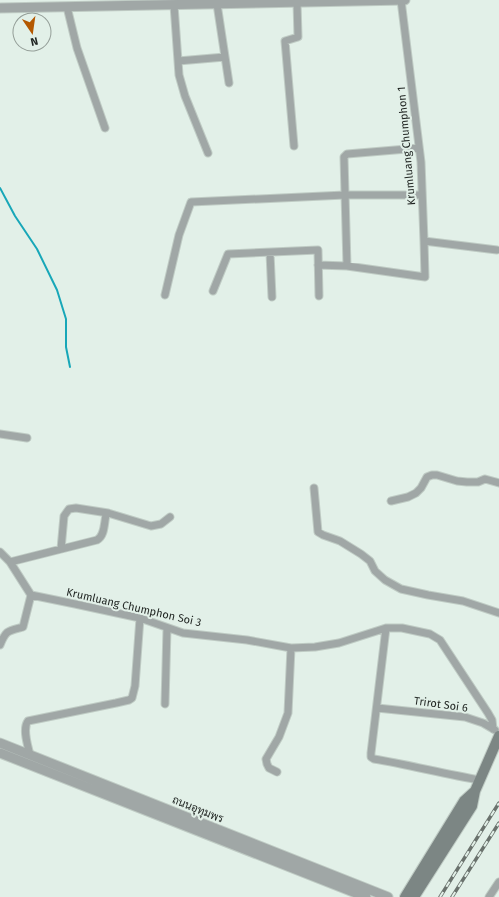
<svg xmlns="http://www.w3.org/2000/svg" width="499" height="897" font-family="'Fira Sans',Sarabun,sans-serif">
<style>
.lines{fill:none;stroke-linecap:round;stroke-linejoin:round}
.stream{stroke:#18a7b8;stroke-width:2}
.minor-casing{stroke:#bfcbc4;stroke-width:9}
.tertiary-casing{stroke:#bfcbc4;stroke-width:11}
.secondary-casing{stroke:#bfcbc4;stroke-width:12}
.minor{stroke:#a0a7a6;stroke-width:7}
.tertiary{stroke:#a0a7a6;stroke-width:9}
.secondary{stroke:#7c8684;stroke-width:10}
.rail-casing{stroke:#6a726d;stroke-width:3.5}
.rail{stroke:#e2f0e8;stroke-width:2;stroke-dasharray:6;stroke-linecap:butt}
.labels{text-anchor:middle;stroke-width:4;stroke-linejoin:round;paint-order:stroke}
.street-label{font-size:11px;fill:#1f2421;stroke:#e2f0e8}
</style>
<rect width="100%" height="100%" fill="#e2f0e8"/>
<g class="lines">
<path class="stream" d="M0,188L15,216L37,249L57,290L66,319V347L70,367"/>
<g class="minor-casing">
<path id="minor" d="M401,0L421,162L424,241L497,250
M217,4L229,83
M174,5L179,75L185,96L208,153
M67,7L77,48L105,128
M178,61L225,57
M294,146L285,41L298,37L297,2
M270,253L272,297
M318,265L347,266L425,277L424,241
M347,266L344,157L347,154L419,148
M213,291L228,254L318,250L319,296
M165,295L179,235L191,202L345,195H422
M0,434L27,438
M314,488L318,532L323,535L340,541L361,554L370,561L375,571L385,580L401,589L428,595L463,601L499,613
M391,501L408,497L416,493L421,488L427,477L432,475H437L457,481L467,482H478L485,479L499,483
M61,549L64,516L69,509L76,508L108,513
M0,552L10,562L31,595L75,604L140,618L183,633L247,640L291,648L315,647L339,643L386,628H402L430,634L440,640L488,713L492,720L493,729
M10,562L97,540C105,536 104,523 106,515L108,513L151,526L161,524L170,517
M386,628L371,753V757L374,759C410,765 444,774 480,780
M0,645C6,630 8,631 23,627L31,595
M165,704L167,628
M377,708L465,717L483,723L495,730
M30,755C28,746 22,729 28,721L116,703L129,700L132,698L135,686L140,618
M277,772L269,768L267,764L266,759L279,737L288,713L291,648
M489,897L499,882"/>
</g>
<g class="tertiary-casing">
<path id="tertiary" d="M0,8L405,0
M0,743L388,897
M0,753L366,897"/>
</g>
<g class="secondary-casing">
<path id="secondary" d="M405,897L464,801L475,791
M414,897L472,806L475,791L499,736"/>
</g>
<use href="#minor" class="minor"/>
<use href="#tertiary" class="tertiary"/>
<use href="#secondary" class="secondary"/>
<g class="rail-casing">
<path id="rail" d="M440,897L499,803
M452,897L499,823"/>
</g>
<use href="#rail" class="rail"/>
</g>
<g class="labels">
<g class="street-label">
<text transform="translate(406 146) rotate(-95)" y="4">Krumluang Chumphon 1</text>
<text transform="translate(134 607) rotate(13)" y="4">Krumluang Chumphon Soi 3</text>
<text transform="translate(441 704) rotate(8)" y="4">Trirot Soi 6</text>
<text transform="translate(198 809) rotate(22)" y="4">ถนนอุทุมพร</text>
</g>
</g>
<g transform="translate(32 32) rotate(167)"><circle r="19" fill="#e2f0e8" stroke="#949e98"/>
<path d="M0-3L7 15L0 10L-7 15Z" fill="#b45800"/>
<text y="-6" font-size="11" font-weight="bold" text-anchor="middle" fill="#1f2421">N</text>
</g>
</svg>
